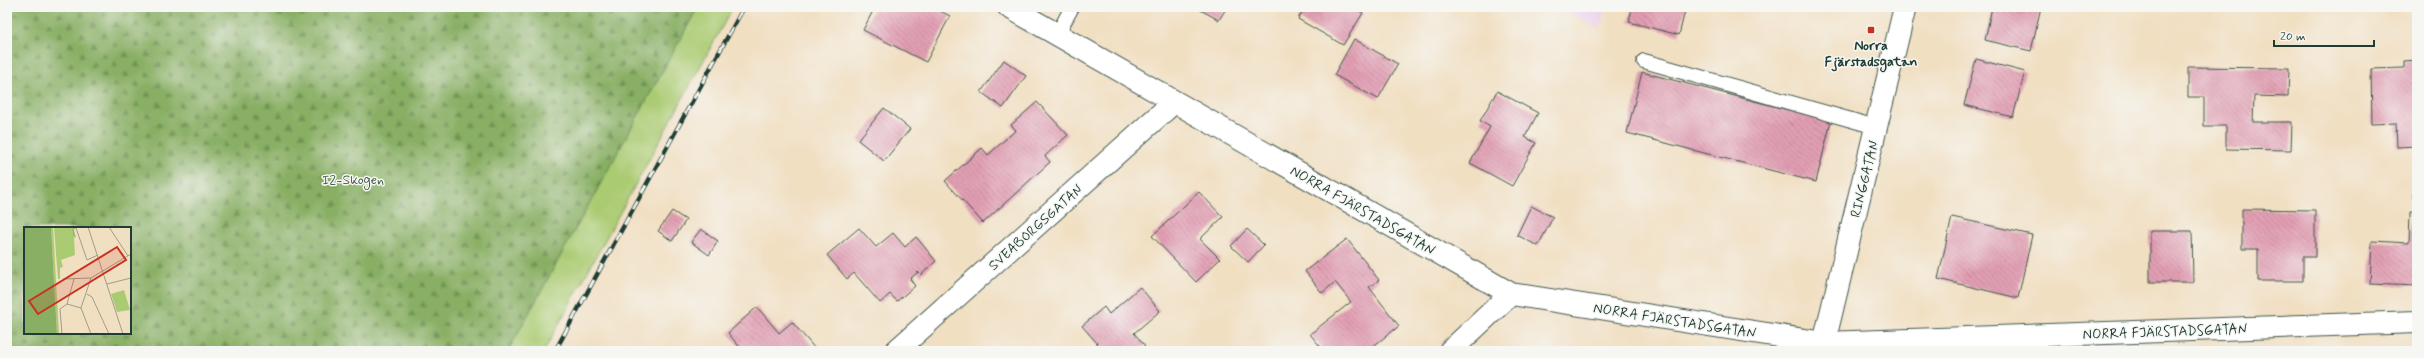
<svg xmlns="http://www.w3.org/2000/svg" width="2424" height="358" font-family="Mynerve,sans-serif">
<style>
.built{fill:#ebd1eb}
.grass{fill:#abcb72;stroke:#658453}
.forest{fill:url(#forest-firs);stroke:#54764c;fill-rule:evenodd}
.building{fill:url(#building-back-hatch)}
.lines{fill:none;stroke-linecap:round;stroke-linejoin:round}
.service-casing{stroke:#3e5549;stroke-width:16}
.minor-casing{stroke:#3e5549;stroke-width:24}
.service{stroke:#fff;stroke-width:14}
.minor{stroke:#fff;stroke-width:22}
.rail-casing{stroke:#1f3d34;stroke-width:4.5}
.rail{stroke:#f6f6f2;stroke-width:3;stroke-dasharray:9;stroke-linecap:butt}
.poi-dot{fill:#c8321e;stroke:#f6f6f2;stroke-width:1.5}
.labels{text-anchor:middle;stroke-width:3;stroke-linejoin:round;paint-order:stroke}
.poi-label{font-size:14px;font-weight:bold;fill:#1f3d34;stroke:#f6f6f2}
.park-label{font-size:14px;fill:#3b5940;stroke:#f6f6f2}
.street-label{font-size:14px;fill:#1f3d34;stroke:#f6f6f2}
.inset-road{fill:none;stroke:#9d9e89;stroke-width:1}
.view{fill:#c8321e;fill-opacity:0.15;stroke:#c8321e;stroke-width:2}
.inset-edge{fill:none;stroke:#1f3d34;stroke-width:2}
</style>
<defs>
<pattern id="forest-firs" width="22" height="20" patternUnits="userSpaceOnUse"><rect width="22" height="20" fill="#88af64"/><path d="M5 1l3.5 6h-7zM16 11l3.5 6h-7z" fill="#6f9053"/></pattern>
<pattern id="building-back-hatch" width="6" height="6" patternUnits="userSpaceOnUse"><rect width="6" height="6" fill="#e29fb4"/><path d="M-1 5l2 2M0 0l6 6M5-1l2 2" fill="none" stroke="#b78393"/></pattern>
</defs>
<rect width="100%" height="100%" fill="#f6f6f2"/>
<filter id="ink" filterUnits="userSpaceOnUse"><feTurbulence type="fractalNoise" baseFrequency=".025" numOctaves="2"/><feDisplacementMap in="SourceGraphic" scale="8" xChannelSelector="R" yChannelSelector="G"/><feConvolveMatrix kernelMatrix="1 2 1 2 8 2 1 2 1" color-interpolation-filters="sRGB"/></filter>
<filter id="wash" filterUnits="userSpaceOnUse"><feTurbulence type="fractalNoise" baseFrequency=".012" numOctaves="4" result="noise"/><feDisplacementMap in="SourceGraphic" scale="16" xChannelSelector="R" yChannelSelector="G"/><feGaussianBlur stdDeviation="0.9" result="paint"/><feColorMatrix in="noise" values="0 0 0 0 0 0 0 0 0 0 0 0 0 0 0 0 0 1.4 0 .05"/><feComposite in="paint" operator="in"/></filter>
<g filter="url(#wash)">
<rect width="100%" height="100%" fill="#f1dfc2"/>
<path class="built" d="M1560,7H1606L1599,29Z"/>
<path class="grass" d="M698,7H733L544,351H508Z"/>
<path class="forest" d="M7,7H698L508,351H7ZM25,228H130V333H25Z"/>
<g id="blocks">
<path class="building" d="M875,7H932L950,16L926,62L863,30Z
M1195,7H1227L1219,20Z
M1305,7H1353L1363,13L1343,45L1298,19Z
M1632,7H1686L1679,35L1629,22Z
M1992,7H2041L2031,51L1985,40Z
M1354,39L1398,64L1378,99L1334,75Z
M1976,59L2025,72L2013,117L1964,105Z
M1004,60L1026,76L1003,108L981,92Z
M2417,60V146L2397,147L2396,123L2372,124L2371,69L2404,68V61Z
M2188,67L2289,68L2288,97L2254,96L2253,122H2292L2291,150L2226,149V126H2204V97H2188Z
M1642,72L1831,121L1816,182L1627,133Z
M1497,91L1538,113L1525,137L1536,143L1512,186L1470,163L1490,127L1480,121Z
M1037,102L1068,135L1045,156L1050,162L983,223L945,181L982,148L988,155L1016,130L1011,125Z
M884,108L910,129L884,161L858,140Z
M2414,176H2417V199H2414Z
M1199,192L1223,217L1200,239L1220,259L1196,282L1152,236Z
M1531,206L1553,217L1538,246L1517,235Z
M2242,209L2315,210V257H2303V281H2258V249H2242Z
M672,211L686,220L672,241L658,231Z
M2410,212H2417V286L2370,284L2372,241L2409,243Z
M1952,217L2032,235L2018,298L1938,279Z
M859,228L876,247L893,233L905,247L916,237L936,261L921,275L918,272L910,279L915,286L897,301L890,294L880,303L854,273L847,279L827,255Z
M701,229L718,241L709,255L691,242Z
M1247,229L1264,245L1248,262L1231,246Z
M2150,231H2192L2193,282H2150Z
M1347,239L1379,280L1369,287L1399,326L1367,351H1324L1310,334L1351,302L1335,282L1322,293L1305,271Z
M1140,287L1160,311L1134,333L1145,346L1139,351H1104L1082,326L1104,307L1109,314Z
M757,307L779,333L792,322L817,351H743L728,333Z"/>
</g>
</g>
<g filter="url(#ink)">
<use href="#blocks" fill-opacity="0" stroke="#3e5549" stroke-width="1"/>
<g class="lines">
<g class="service-casing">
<path id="service" d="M1057,35L1072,7
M1644,61L1876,127"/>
</g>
<g class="minor-casing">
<path id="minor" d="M1009,7L1511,294L1824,343L2417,322
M896,351L1174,102
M1450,351L1511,294
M1822,351L1905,7"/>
</g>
<use href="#service" class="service"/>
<use href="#minor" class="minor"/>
<g class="rail-casing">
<path id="rail" d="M555,351L744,7"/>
</g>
<use href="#rail" class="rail"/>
</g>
</g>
<rect class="poi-dot" x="1867" y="26" width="8" height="8" rx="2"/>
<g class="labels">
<g class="poi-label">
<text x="1871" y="50">Norra<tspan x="1871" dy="16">Fjärstadsgatan</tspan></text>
</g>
<g class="park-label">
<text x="353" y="184">I2-Skogen</text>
</g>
<g class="street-label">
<text transform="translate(1864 179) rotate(-76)" y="5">RINGGATAN</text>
<text transform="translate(1363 210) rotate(30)" y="5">NORRA FJÄRSTADSGATAN</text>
<text transform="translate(1035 227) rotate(-42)" y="5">SVEABORGSGATAN</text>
<text transform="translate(1675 320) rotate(9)" y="5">NORRA FJÄRSTADSGATAN</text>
<text transform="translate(2165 331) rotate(-2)" y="5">NORRA FJÄRSTADSGATAN</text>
</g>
</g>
<g transform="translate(24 227)">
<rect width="107" height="107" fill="#f1dfc2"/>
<path d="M27,0H29L35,107H33ZM30,0H49L52,10L50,11L51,28L37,33L39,40L36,41V52H34Z" fill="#abcb72"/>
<path d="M0,0H27L33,107H0Z" fill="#88af64"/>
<path d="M100,63L106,83L93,85L87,67Z" fill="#abcb72"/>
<path class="inset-road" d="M64,0L99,107M85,0L104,29M52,1L63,33L74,28M50,9L49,2L54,0M67,51L57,81L67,107M39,52L67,51L107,27M83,57L107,51M63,67L68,70L85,107M43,77L50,52M43,77L57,81M38,107L36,82L43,77"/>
<path class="view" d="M93,20L102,33L14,87L5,74Z"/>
<rect width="107" height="107" class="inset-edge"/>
</g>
<rect width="2424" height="358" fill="none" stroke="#f6f6f2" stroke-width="24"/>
<path d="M2274 40v6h100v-6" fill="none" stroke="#1f3d34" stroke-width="2"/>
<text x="2280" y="40" font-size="12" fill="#1f3d34" stroke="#f6f6f2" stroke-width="3" paint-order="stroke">20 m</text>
</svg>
